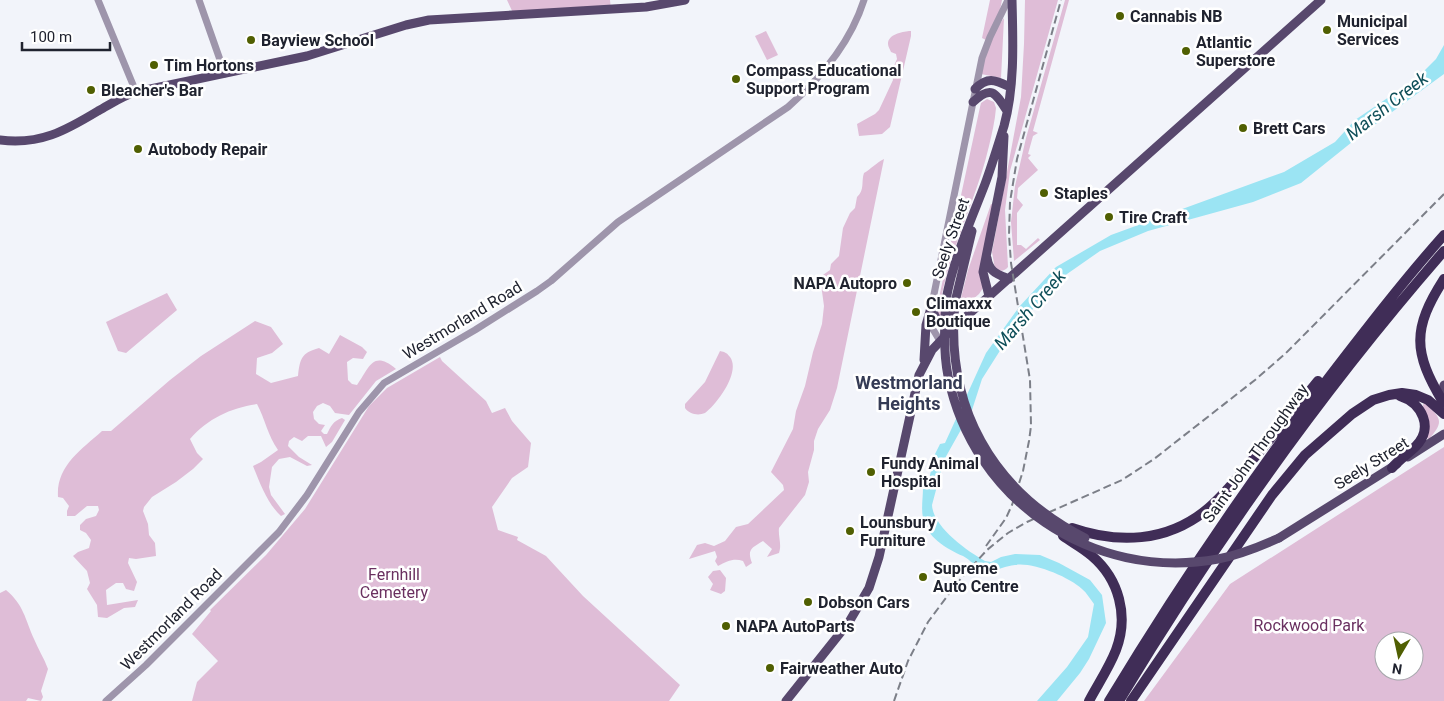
<svg xmlns="http://www.w3.org/2000/svg" width="1444" height="701" font-family="Roboto,sans-serif">
<style>
.green{fill:#dfbdd7;fill-rule:evenodd}
.water{fill:#9be4f3}
.lines{fill:none;stroke-linecap:round;stroke-linejoin:round}
.minor{stroke:#9e95ab;stroke-width:7}
.major{stroke:#58486d;stroke-width:9}
.highway{stroke:#402d57;stroke-width:10}
.rail{stroke:#7c7f88;stroke-width:2;stroke-dasharray:8 4;stroke-linecap:butt}
.major-bridge{stroke:#58486d;stroke-width:9}
.poi-dot{fill:#505f02;stroke:#fff;stroke-width:2}
.labels{text-anchor:middle;stroke-width:5;stroke-linejoin:round;paint-order:stroke}
.poi-label{font-size:16px;font-weight:bold;fill:#20232f;stroke:#fff;text-anchor:start}
.street-label{font-size:16px;fill:#20232f;stroke:#fff}
.park-label{font-size:16px;fill:#6a3060;stroke:#fff}
.water-label{font-size:18px;font-style:italic;fill:#0f4f59;stroke:#fff}
.neighbourhood-label{font-size:18px;font-weight:bold;fill:#353b55;stroke:#fff}
</style>
<rect width="100%" height="100%" fill="#f2f4fa"/>
<path class="green" d="M507,0H610L611,10L514,15Z
M990,0H1002L1000,10L986,40L982,38Z
M1025,0H1058L1010,171L1005,210L1008,267C1004,272 1000,271 995,269L992,252L1021,97L1024,44Z
M1065,0H1069L1033,131L1038,133L1033,136L1028,154L1031,155L1028,158L1038,170L1018,188L1017,198L1023,205L1017,213V245H1021L1026,249L1038,238L1040,240L1014,261L1011,222L1015,186L1026,138Z
M1004,18L1001,78L981,74C985,56 992,33 1004,18Z
M766,31L778,55L767,60L755,36Z
M909,31H911V36L890,127L882,134L859,136L857,124L875,114L879,110L893,80L892,70L897,59L896,54L891,52C890,49 888,47 888,44C888,34 902,32 909,31Z
M987,99L994,102L996,108C995,121 992,133 989,146C977,198 951,246 941,299L960,302L968,270L991,204L994,205L983,288L979,294L949,320L940,318L937,312V307L980,107L981,103Z
M884,159L837,388L830,410L818,429L814,441V450L808,472L809,482L805,495L779,528C778,537 782,544 779,553L767,557L772,549L763,541C751,548 747,550 752,563L746,567L743,561C734,558 727,561 718,566L715,561L717,557L715,551L689,559L697,545L705,543L714,546L725,541L736,527L748,524L784,490L783,485L771,472L793,429L796,411L805,386L813,352L822,324L824,306L820,277L830,270L831,264L839,256L843,228L850,213L855,208L857,197C865,190 861,181 864,173C871,169 876,163 884,159Z
M167,293L177,310L126,353L118,351L106,322Z
M255,321L271,327L283,344L272,353L257,358L256,374L271,383L298,376C300,359 301,353 319,348L329,354L340,335L362,347L367,352L363,359L353,358L347,362L348,380L352,384L357,385C369,369 372,349 396,369L376,381L349,415L335,413L330,406L323,403L317,406L313,412L314,419L319,424L325,425L321,431L324,434H327C331,426 333,421 342,418L345,420L332,442L326,447L321,436H308L302,441L294,437L289,441L288,446L299,457L312,465L307,466L290,457L279,459L272,467L269,487L271,495L285,514L281,516C267,503 260,483 253,466L261,462L278,450C268,436 265,419 257,404C231,408 208,418 190,439L197,453L203,459L193,469L176,482L152,497L144,507L143,511L148,524L149,535L155,543L156,556L136,559L129,558L128,563L137,582L134,591L126,589L123,583H116L106,590L107,605L138,600L135,607L124,608L107,618L98,617L97,605L87,589L90,583L87,571L73,556L78,552L89,548L91,540L86,533L80,530V525L86,519L96,516L99,510L98,506H87L75,516H67V511L69,506L63,498L58,497C56,466 81,450 102,431H111L170,380L201,356Z
M720,351C725,352 727,353 730,357C741,372 717,404 705,413C698,416 689,414 685,408V404L705,382Z
M440,357L442,361L486,401L492,413L505,408L512,421L531,443L528,467L512,478L492,507L498,530L518,537L517,540L546,556L583,596L680,685L669,701H192L197,682L218,661L192,634L211,611L210,610L266,555L305,509L369,406L387,388Z
M1424,403C1442,418 1444,422 1429,439L1427,438L1423,405Z
M1444,447V701H1144L1230,584ZM1384,641H1414V671H1384Z
M720,570L726,578L725,591L721,594L710,590L713,584L708,577L713,571Z
M6,590C24,605 25,619 34,639C38,649 44,658 48,669L41,691L43,697L41,701L28,698L26,701H0V593Z"/>
<path class="water" d="M1444,45V74L1362,134L1301,183L1253,202L1148,231L1100,251L1057,281L1008,338L982,379L972,410L944,460L932,505C933,527 967,551 985,561L991,562L1001,557L1015,554L1040,555L1059,563L1090,580L1102,595L1106,623L1089,659L1080,673L1057,701H1037L1067,667L1088,637L1094,604C1090,599 1087,593 1082,589C1069,577 1033,562 1015,565C1004,566 996,572 985,570C975,568 971,560 963,556C947,549 926,537 923,518C921,508 923,498 923,487L928,485L934,456L940,444L945,443L986,353L1019,307L1056,267L1111,235L1284,172L1335,142L1355,120L1417,78L1436,59Z"/>
<g class="lines">
<path class="minor" d="M98,0L136,92
M199,0L225,74
M932,304L982,58L990,37L1008,0
M930,317L931,326L940,341
M106,701L146,665L279,532L307,495L359,412L384,383L475,330L537,291L551,281L618,222L788,107C821,78 851,41 864,0"/>
<path class="major" d="M975,89C988,76 995,80 1010,87
M973,102C991,85 995,92 1007,111
M0,140C40,145 65,131 98,111C111,104 122,96 136,92L307,56L406,25L429,20L646,7L685,0
M987,258C989,272 997,274 1009,279
M989,296L983,272L1002,177L1004,136
M946,300C953,260 970,223 985,184C992,165 998,145 1004,126C1015,86 1013,41 1012,0
M955,302L972,231
M933,306C933,319 939,323 951,323
M924,360L926,325L933,301
M1444,403L1442,393L1444,385
M1408,457L1444,434
M1279,538L1397,464
M786,701L849,622L869,588L879,557L919,375L932,350L950,331L1321,0"/>
<path class="highway" d="M1443,402C1413,352 1412,329 1444,279
M1392,468C1400,459 1408,454 1416,446C1434,428 1422,403 1400,396
M1072,528C1118,544 1166,542 1205,511C1224,496 1239,476 1254,458C1276,432 1297,407 1318,381
M1063,536C1073,543 1083,548 1092,556C1119,579 1129,616 1116,650C1109,668 1098,684 1089,701
M1109,701C1177,589 1250,480 1330,376C1367,328 1404,280 1444,235
M1119,701C1215,542 1322,391 1444,251
M1131,701L1272,495L1305,455L1352,414L1373,400L1389,395L1402,393L1416,395L1428,400L1444,414"/>
<path class="rail" d="M986,546L1006,518L1012,505L1023,471L1029,441L1031,426L1030,380L1011,263L1009,235L1010,202L1017,159L1061,0
M894,701L908,661L928,622L957,583L987,550L1008,533L1027,522L1122,480L1154,459L1255,380L1285,354L1444,194"/>
<path class="major-bridge" d="M946,300C944,326 943,351 948,376C973,500 1092,582 1218,559C1239,555 1259,547 1279,538
M955,302C945,406 991,490 1085,538"/>
</g>
<g class="poi-dot">
<circle cx="1120" cy="16" r="5"/>
<circle cx="1327" cy="30" r="5"/>
<circle cx="251" cy="40" r="5"/>
<circle cx="1186" cy="51" r="5"/>
<circle cx="154" cy="65" r="5"/>
<circle cx="736" cy="79" r="5"/>
<circle cx="91" cy="90" r="5"/>
<circle cx="1243" cy="128" r="5"/>
<circle cx="138" cy="149" r="5"/>
<circle cx="1044" cy="193" r="5"/>
<circle cx="1109" cy="217" r="5"/>
<circle cx="907" cy="283" r="5"/>
<circle cx="916" cy="312" r="5"/>
<circle cx="871" cy="472" r="5"/>
<circle cx="850" cy="531" r="5"/>
<circle cx="923" cy="577" r="5"/>
<circle cx="808" cy="602" r="5"/>
<circle cx="726" cy="626" r="5"/>
<circle cx="770" cy="668" r="5"/>
</g>
<g class="labels">
<g class="poi-label">
<text x="1130" y="22">Cannabis NB</text>
<text x="1337" y="27">Municipal<tspan x="1337" dy="18">Services</tspan></text>
<text x="261" y="46">Bayview School</text>
<text x="1196" y="48">Atlantic<tspan x="1196" dy="18">Superstore</tspan></text>
<text x="164" y="71">Tim Hortons</text>
<text x="746" y="76">Compass Educational<tspan x="746" dy="18">Support Program</tspan></text>
<text x="101" y="96">Bleacher's Bar</text>
<text x="1253" y="134">Brett Cars</text>
<text x="148" y="155">Autobody Repair</text>
<text x="1054" y="199">Staples</text>
<text x="1119" y="223">Tire Craft</text>
<text x="897" y="289" text-anchor="end">NAPA Autopro</text>
<text x="926" y="309">Climaxxx<tspan x="926" dy="18">Boutique</tspan></text>
<text x="881" y="469">Fundy Animal<tspan x="881" dy="18">Hospital</tspan></text>
<text x="860" y="528">Lounsbury<tspan x="860" dy="18">Furniture</tspan></text>
<text x="933" y="574">Supreme<tspan x="933" dy="18">Auto Centre</tspan></text>
<text x="818" y="608">Dobson Cars</text>
<text x="736" y="632">NAPA AutoParts</text>
<text x="780" y="674">Fairweather Auto</text>
</g>
<g class="street-label">
<text transform="translate(950 238) rotate(-71)" y="6">Seely Street</text>
<text transform="translate(462 320) rotate(-31)" y="6">Westmorland Road</text>
<text transform="translate(1255 453) rotate(-54)" y="6">Saint John Throughway</text>
<text transform="translate(1371 463) rotate(-32)" y="6">Seely Street</text>
<text transform="translate(171 619) rotate(-45)" y="6">Westmorland Road</text>
</g>
<g class="park-label">
<text x="394" y="580">Fernhill<tspan x="394" dy="18">Cemetery</tspan></text>
<text x="1309" y="631">Rockwood Park</text>
</g>
<g class="water-label">
<text transform="translate(1387 106) rotate(-38)" y="6">Marsh Creek</text>
<text transform="translate(1030 310) rotate(-49)" y="6">Marsh Creek</text>
</g>
<g class="neighbourhood-label">
<text x="909" y="389">Westmorland<tspan x="909" dy="21">Heights</tspan></text>
</g>
</g>
<g transform="translate(1399 656) rotate(189)"><circle r="24" fill="#ffffff" stroke="#a6a7ac"/>
<path d="M0-4L9 19L0 12L-9 19Z" fill="#505f02"/>
<text y="-8" font-size="14" font-weight="bold" text-anchor="middle" fill="#20232f">N</text>
</g>
<path d="M22 42v8h88v-8" fill="none" stroke="#20232f" stroke-width="2.5"/>
<text x="30" y="42" font-size="15" fill="#20232f" stroke="#ffffff" stroke-width="4" paint-order="stroke">100 m</text>
</svg>
